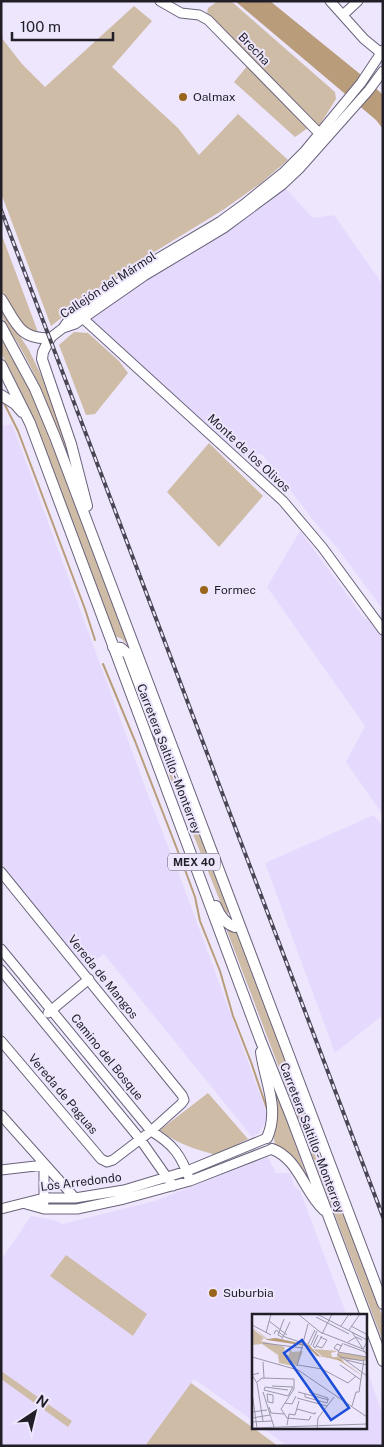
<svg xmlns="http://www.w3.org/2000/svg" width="384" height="1447" font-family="'Public Sans',sans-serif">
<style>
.built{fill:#e5dafe}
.green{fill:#cebca7}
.water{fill:#b99d7b}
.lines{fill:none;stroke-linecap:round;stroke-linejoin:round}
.stream{stroke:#b99d7b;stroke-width:2}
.minor-casing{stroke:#6a637b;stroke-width:11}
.major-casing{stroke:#6a637b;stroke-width:12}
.minor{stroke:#fff;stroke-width:9}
.major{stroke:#fff;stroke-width:10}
.rail-casing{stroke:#4a4653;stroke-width:4}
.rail{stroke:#ede6fd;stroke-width:2;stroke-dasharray:5.5;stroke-linecap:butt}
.poi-dot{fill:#98651a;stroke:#ede6fd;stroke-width:2}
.labels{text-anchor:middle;stroke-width:4;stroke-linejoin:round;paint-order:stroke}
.shield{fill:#ede6fd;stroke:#5e5a68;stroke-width:1}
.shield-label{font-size:11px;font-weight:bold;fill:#211e28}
.street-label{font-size:12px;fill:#211e28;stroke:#ede6fd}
.poi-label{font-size:12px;fill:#211e28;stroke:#ede6fd;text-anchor:start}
.inset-road{fill:none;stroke:#9b96a8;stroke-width:1}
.view{fill:#1d4ed8;fill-opacity:0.15;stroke:#1d4ed8;stroke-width:2.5}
.inset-edge{fill:none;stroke:#211e28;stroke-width:2.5}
</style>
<rect width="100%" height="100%" fill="#ede6fd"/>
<path class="built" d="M285,188L313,218L334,215L383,285V606L381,607L338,549L314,521L262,454L242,456L89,321L123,295L232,229Z
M12,424L147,792L185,890L262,1100L267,1114L265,1122L259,1133L252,1137L104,954L86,967L1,863V426Z
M300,531L365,619L383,614V815L346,762L365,726L267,587Z
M374,815L383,827V1015L335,1053L265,863Z
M268,1157L276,1173H291L294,1186L300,1191L347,1316H253V1421L194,1379L145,1446H1V1260L31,1216L54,1220L63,1224L155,1201Z
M365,1363L383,1417V1440L379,1446H287L263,1428H365Z"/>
<path class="green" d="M218,1H231L335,92L336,99L319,126L315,123L295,137L234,82L253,59L207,13L208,8Z
M134,6L152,21L112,67L178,128L199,155L238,114L288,160L261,183L223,210L151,254L91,295L51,326L1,193V37L22,64L45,87Z
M1,233L38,332H33L26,329L1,291Z
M1,307L29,350L41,375L67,446L70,463C54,422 40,380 17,342C10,331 1,320 1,307Z
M74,332L88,333L119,361L128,373L95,414L86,415L59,345Z
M1,334L27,381L63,468L128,646L122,639L115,636L44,446L14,378L1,353Z
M209,443L263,496L219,547L167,492Z
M120,653L123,654L155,731L177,776L229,909L228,914L224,911Z
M226,928L229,931L237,932L383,1318V1342Z
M267,1067L311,1188C303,1173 294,1151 276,1147L273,1136L277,1113Z
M208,1093L248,1139L216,1155C195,1149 177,1144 160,1130Z
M66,1255L147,1314L133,1336L50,1276Z
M1,1371L72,1421L68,1427L1,1379Z
M191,1383L278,1446H145Z"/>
<path class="water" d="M235,1H270L365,78L383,95V129L376,120Z"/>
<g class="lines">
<path class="stream" d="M3,401L18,431L85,609L95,640
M103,664L135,741L184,867L195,897L200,921L220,971L233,1016L251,1062L267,1109"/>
<g class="minor-casing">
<path id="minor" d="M160,1L181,13L199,15L208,20L319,133
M330,1L364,39L381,53
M343,15L358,1
M77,313L283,501L322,547L383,630
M63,328L70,318L114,286L140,269L221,221L243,205L284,172L304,152L361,83L383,50
M50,338L63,328L75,324L144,276L224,228L282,185L299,169L369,90L383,71
M1,872L182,1095L184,1100L181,1104L151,1131L113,1160L107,1162L101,1159L1,1041
M1,949L151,1131C173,1144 182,1156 190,1181
M1,970L140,1139L173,1186
M48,1013L89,979
M1,1115L75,1198
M44,1165V1202
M1,1170L44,1165
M26,1204L44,1209H77L124,1199L190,1181L272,1149
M1,1209L44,1198H75L124,1190L187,1171L267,1138"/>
</g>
<g class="major-casing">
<path id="major" d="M1,299C16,322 19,340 50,338L43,352L42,359L71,444L87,506
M1,326L35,389L55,437L383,1304
M1,365L30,423L260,1039L292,1119L383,1361
M1,395L15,404L22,412
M113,647L121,648L128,654L156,729L168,752
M216,906C220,916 225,924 235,927L239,926
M261,1052C265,1082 280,1109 267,1138
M272,1149C299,1159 304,1192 324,1210"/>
</g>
<use href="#minor" class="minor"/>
<use href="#major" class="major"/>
<g class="rail-casing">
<path id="rail" d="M1,210L383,1217"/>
</g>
<use href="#rail" class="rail"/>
</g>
<g class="poi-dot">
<circle cx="183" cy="97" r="5"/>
<circle cx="204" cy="590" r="5"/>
<circle cx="213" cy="1293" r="5"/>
</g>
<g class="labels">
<rect class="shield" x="168" y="853.5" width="52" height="17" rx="4"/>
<g class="shield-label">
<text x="194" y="866">MEX 40</text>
</g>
<g class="street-label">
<text transform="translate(254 49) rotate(46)" y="4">Brecha</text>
<text transform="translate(108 285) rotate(-33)" y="4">Callejón del Mármol</text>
<text transform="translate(249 453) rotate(43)" y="4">Monte de los Olivos</text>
<text transform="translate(169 759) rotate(69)" y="4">Carretera Saltillo - Monterrey</text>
<text transform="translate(103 977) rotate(51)" y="4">Vereda de Mangos</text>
<text transform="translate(107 1057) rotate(51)" y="4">Camino del Bosque</text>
<text transform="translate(63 1094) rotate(50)" y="4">Vereda de Paguas</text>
<text transform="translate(312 1138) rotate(69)" y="4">Carretera Saltillo - Monterrey</text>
<text transform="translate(81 1182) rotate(-7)" y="4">Los Arredondo</text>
</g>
<g class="poi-label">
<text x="193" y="101">Oalmax</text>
<text x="214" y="594">Formec</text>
<text x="223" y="1297">Suburbia</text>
</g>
</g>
<g transform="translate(252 1314)">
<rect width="115" height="115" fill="#ede6fd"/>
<path d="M0,14L12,24L9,27L33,33L31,40L37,41L38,34L40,38L51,37L45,52L31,44L45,53L27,49L26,41L10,30L0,31ZM52,28L58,31L61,35L86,37L79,39L80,43H85L86,38L115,43V47L90,45L92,48L70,42Z" fill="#cebca7"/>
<path d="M0,12L15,25L24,24L56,31L68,42L87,45L115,65L85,45L65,42L55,32L15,26Z" fill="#b99d7b"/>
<path class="inset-road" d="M46,0L68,18L111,35L115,41M65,0L115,26M64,3L97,20M17,7L35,21M0,11L19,21M89,12L97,0L99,2M99,12L114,20M97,16L108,0M100,18L111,35L115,28M14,19L19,0M22,20L24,16L33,23L51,29M70,20L80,0M66,21L61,32L63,34L70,22M30,23L26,21L32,5M30,25L38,8M96,28L104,23L110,26M11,29L51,34M91,29L86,38L115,43M56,30L63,16M92,30L113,38M59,31L65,17M64,32L70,34L75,26L68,23M87,37L82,34L85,30L90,32M85,40L115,62M0,43L46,56L115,103M88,43L112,47M94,46L115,51M11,48L12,64M46,51L70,55L96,69L104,62M88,51L109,66M45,52L56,10M7,59L0,61L5,69L11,107M5,68L10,64L42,65V75L29,95L35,104L57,106L59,102M20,72L41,73L36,82L12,76L13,73L36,76M0,78L5,114M11,78L22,113M46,78L77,86M53,80V83L75,89L76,84L57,78M45,84L75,92M21,89L16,88L15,80L21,81V89M33,89L40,90L44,82M100,92L104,78H107L112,45M17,93L19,99L32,100M45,95L63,100V98M0,98L15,96M0,104L18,101M0,108L20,107M35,111L37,100L43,101L47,87M0,114L115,110M65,115L66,104L82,83"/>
<path class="view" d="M50,26L97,94L79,106L32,39Z"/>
<rect width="115" height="115" class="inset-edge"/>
</g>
<rect width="384" height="1447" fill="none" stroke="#211e28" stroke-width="5"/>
<g transform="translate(35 1412) rotate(35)" stroke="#ede6fd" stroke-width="4" paint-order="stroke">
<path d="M0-4L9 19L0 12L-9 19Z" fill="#211e28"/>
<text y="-8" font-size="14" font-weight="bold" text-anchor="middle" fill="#211e28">N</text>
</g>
<path d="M12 32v8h101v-8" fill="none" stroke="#211e28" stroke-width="2.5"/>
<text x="20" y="32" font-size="15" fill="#211e28" stroke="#ede6fd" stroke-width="4" paint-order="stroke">100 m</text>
</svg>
